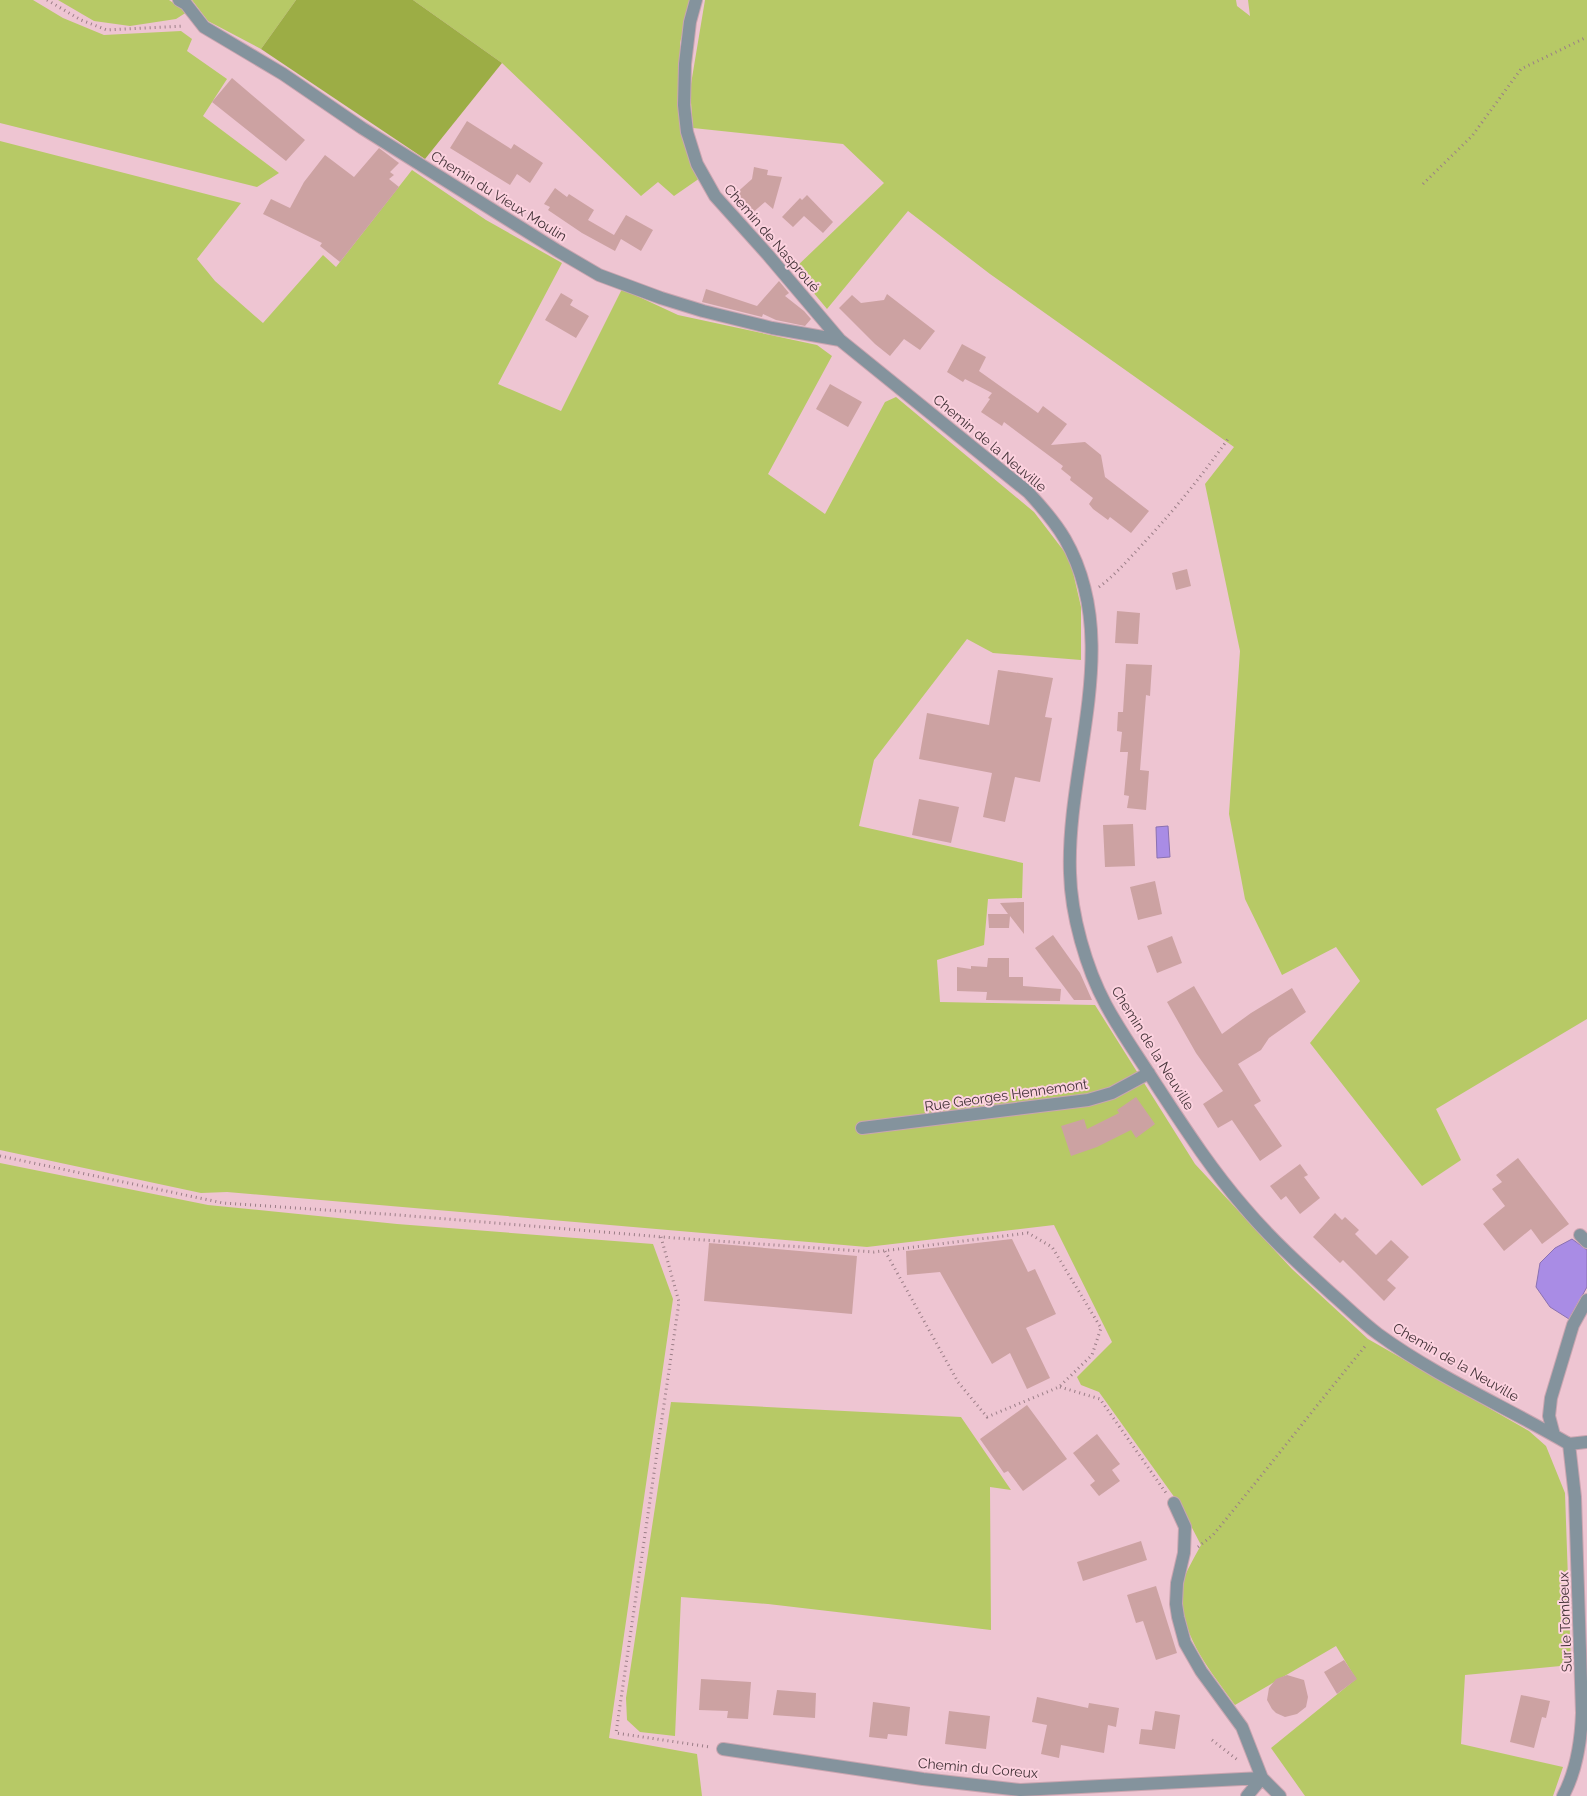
<svg xmlns="http://www.w3.org/2000/svg" width="1587" height="1796" font-family="Raleway,sans-serif">
<style>
.green{fill:#b7c966}
.forest{fill:#9cad45}
.water{fill:#a98ce5;stroke:#8b71b1}
.building{fill:#cca2a2}
.lines{fill:none;stroke-linecap:round;stroke-linejoin:round}
.minor-casing{stroke:#c9a5b0;stroke-width:14}
.path{stroke:#9b7e87;stroke-width:3;stroke-dasharray:1 4;stroke-linecap:butt}
.minor{stroke:#84939d;stroke-width:12}
.labels{text-anchor:middle;stroke-width:4;stroke-linejoin:round;paint-order:stroke}
.street-label{font-size:14px;fill:#443338;stroke:#fcd2df}
</style>
<rect width="100%" height="100%" fill="#eec5d2"/>
<path class="green" d="M0,0H33L63,18L104,35L181,31L192,39L187,51L227,79L203,116L279,173L257,187L0,123Z
M58,0H169L187,12L176,19L130,26L94,21Z
M192,0H296L261,49L208,21Z
M413,0H691L680,43L681,120L700,178L674,196L658,182L641,196L502,63Z
M705,0H1236L1237,6L1250,16L1248,0H1587V1019L1436,1109L1461,1160L1422,1186L1310,1043L1360,981L1336,947L1282,975L1245,899L1229,814L1240,651L1205,484L1234,447L990,274L908,211L827,309L794,269L884,183L843,144L693,128L690,90Z
M0,141L241,203L197,259L215,281L263,323L323,255L336,267L412,170L486,220L562,263L498,384L561,411L622,289L678,315L817,345L832,356L768,474L825,514L885,402L896,397L1034,512L1070,559L1081,607V660L993,653L967,639L874,760L859,826L1023,863L1022,898L988,899L984,945L937,960L940,1002L1095,1005L1195,1164L1292,1269L1368,1339L1529,1431L1546,1446L1565,1493L1571,1665L1465,1675L1461,1744L1563,1767L1553,1796H1305L1271,1748L1356,1679L1336,1646L1235,1705C1210,1670 1175,1630 1183,1583C1185,1572 1196,1555 1201,1545L1180,1505L1099,1392L1081,1385L1077,1377L1112,1342L1054,1225L867,1247L227,1192L201,1193L0,1150Z
M0,1163L208,1205L397,1224L653,1244L673,1299L609,1738L697,1754L702,1796H0Z
M671,1402L961,1417L1011,1490L990,1487L991,1630L768,1604L681,1597L675,1736L640,1732L627,1720L626,1698Z"/>
<path class="forest" d="M296,0H413L502,63L425,159L261,49Z"/>
<path class="water" d="M1168,826L1170,857L1157,858L1156,827Z
M1572,1239L1587,1250V1287L1569,1319L1550,1307L1536,1287L1540,1263L1555,1248Z"/>
<path class="building" d="M232,78L305,140L286,161L212,102Z
M467,121L511,149L514,144L543,163L530,183L517,174L510,185L450,148Z
M379,148L399,163L390,172L394,175L389,179L399,187L340,262L320,246L322,243L263,214L271,199L290,208L304,182L325,155L354,177Z
M754,167L768,170L767,175L782,177L773,209L765,202L750,215L733,196L752,179Z
M555,188L567,197L569,194L594,210L588,220L614,235L626,215L653,230L641,251L621,239L615,251L582,233L548,210L550,207L544,204Z
M807,195L833,222L823,233L804,216L793,227L782,217L800,198L802,200Z
M779,281L789,293L785,296L804,311L811,319L805,326L776,320L763,314L762,317L702,302L706,289L757,306Z
M561,293L573,300L570,305L589,316L576,338L545,320Z
M887,294L935,331L920,350L904,339L890,356L875,344L839,308L852,295L861,303L884,300Z
M962,344L986,357L979,371L1038,413L1043,406L1067,424L1051,445L1085,442L1101,455L1105,477L1149,511L1131,533L1110,517L1108,520L1093,509L1089,504L1093,498L1070,480L1071,477L1061,469L1063,466L1004,422L1002,426L981,412L990,399L988,398L992,393L965,379L963,382L947,372Z
M830,384L862,402L848,427L816,409Z
M1187,569L1191,586L1176,590L1172,573Z
M1117,611L1140,613L1138,644L1115,643Z
M1126,664L1152,665L1150,696L1146,695L1140,770L1149,771L1146,810L1127,808L1129,796L1124,795L1128,752H1120L1122,732L1117,731L1118,712H1123Z
M998,670L1053,678L1045,717L1052,718L1040,782L1015,777L1005,822L983,817L992,773L919,759L927,713L989,725Z
M919,799L959,807L951,843L912,835Z
M1133,824L1135,866L1105,867L1103,825Z
M1155,881L1162,914L1138,920L1130,887Z
M1024,902V934L1010,916L1009,928H989L988,914H1008L1000,903Z
M1053,935L1080,973L1092,1000H1074L1035,948Z
M1172,936L1182,963L1157,973L1147,946Z
M988,958H1009V977H1023V986L1061,989L1060,1001L986,1000L987,992L957,991V967L971,969V966L987,967Z
M1194,986L1222,1034L1251,1013L1292,988L1306,1012L1269,1038L1261,1050L1238,1064L1261,1101L1254,1105L1282,1146L1260,1161L1232,1120L1218,1128L1203,1104L1223,1091L1196,1053L1167,1002Z
M1136,1097L1155,1124L1136,1138L1131,1130L1097,1147L1071,1156L1061,1126L1084,1119L1087,1129L1119,1113L1117,1110Z
M1518,1158L1569,1224L1542,1244L1531,1229L1504,1251L1483,1224L1505,1206L1492,1189L1502,1182L1496,1175Z
M1300,1164L1308,1175L1304,1177L1320,1198L1300,1214L1286,1196L1281,1200L1270,1186Z
M1335,1213L1342,1220L1345,1217L1359,1230L1355,1234L1376,1255L1391,1240L1409,1257L1387,1280L1396,1288L1384,1301L1343,1260L1340,1263L1313,1237Z
M1012,1239L1028,1272L1035,1269L1056,1314L1026,1328L1050,1378L1027,1389L1010,1353L992,1364L940,1272L907,1275L906,1251Z
M709,1243L857,1256L852,1314L704,1301Z
M1027,1405L1067,1459L1023,1491L1008,1471L1004,1473L980,1439Z
M1097,1434L1120,1464L1112,1470L1120,1481L1099,1496L1090,1485L1095,1481L1073,1453Z
M1141,1541L1147,1560L1083,1581L1077,1562Z
M1156,1586L1177,1653L1156,1660L1143,1621L1136,1623L1127,1595Z
M1344,1660L1357,1679L1337,1694L1324,1672Z
M1287,1675L1304,1680L1308,1697L1306,1707L1297,1714L1285,1717L1276,1713L1272,1709L1267,1700L1269,1688L1276,1679Z
M701,1679L751,1682L748,1719L727,1718L728,1711L699,1710Z
M777,1690L816,1693L815,1718L773,1715Z
M1521,1695L1550,1701L1546,1718L1542,1717L1534,1748L1510,1742Z
M1037,1697L1088,1708L1089,1703L1119,1708L1116,1727L1108,1725L1104,1753L1061,1745L1059,1758L1041,1754L1047,1725L1032,1722Z
M873,1702L910,1707L907,1736L888,1734L887,1739L869,1737Z
M949,1711L990,1716L986,1749L945,1744Z
M1155,1711L1180,1715L1175,1749L1139,1744L1141,1729L1152,1730Z"/>
<g class="lines">
<g class="minor-casing">
<path id="minor" d="M179,0L186,4L204,27L283,74L362,128L558,251L599,275L661,298L703,311L772,328L840,340
M696,0L690,22L685,64L684,105L687,132L697,164L715,196L768,255L840,340L1028,492C1042,507 1055,522 1065,539C1124,642 1066,763 1070,873C1071,915 1086,968 1106,1005C1121,1033 1140,1059 1157,1086C1184,1127 1211,1169 1244,1207C1271,1239 1302,1267 1333,1295C1348,1308 1362,1322 1378,1334C1437,1377 1506,1407 1569,1444L1587,1442
M862,1128L1088,1100L1112,1093L1149,1073
M1580,1235L1587,1242
M1554,1435L1549,1416L1551,1398L1573,1325L1587,1300
M1174,1503L1185,1527L1184,1553L1177,1583L1176,1604L1178,1617L1185,1643L1201,1671L1242,1727L1262,1778L1280,1796
M723,1749L923,1779L1020,1790L1262,1778
M1247,1796L1262,1778
M1563,1796C1577,1770 1581,1742 1582,1713L1575,1497L1569,1444"/>
</g>
<path class="path" d="M47,0L81,20L107,30L184,26
M1423,184L1472,136L1521,69L1587,37
M1099,587C1114,576 1127,561 1140,547C1172,513 1201,477 1228,439
M0,1156L223,1203L399,1215L675,1238L874,1252L1028,1233L1052,1247L1101,1328L1092,1355L1059,1387L987,1417L958,1382L885,1251
M661,1237L679,1302L616,1733L710,1747
M1060,1387L1100,1399L1166,1493
M1198,1547L1213,1535C1265,1472 1315,1407 1367,1344
M1212,1740L1239,1761"/>
<use href="#minor" class="minor"/>
</g>
<g class="labels">
<g class="street-label">
<text transform="translate(499 196) rotate(32)" y="5">Chemin du Vieux Moulin</text>
<text transform="translate(772 238) rotate(49)" y="5">Chemin de Nasproué</text>
<text transform="translate(990 443) rotate(40)" y="5">Chemin de la Neuville</text>
<text transform="translate(1153 1048) rotate(58)" y="5">Chemin de la Neuville</text>
<text transform="translate(1006 1095) rotate(-8)" y="5">Rue Georges Hennemont</text>
<text transform="translate(1456 1362) rotate(30)" y="5">Chemin de la Neuville</text>
<text transform="translate(1565 1622) rotate(-92)" y="5">Sur le Tombeux</text>
<text transform="translate(978 1768) rotate(5)" y="5">Chemin du Coreux</text>
</g>
</g>
</svg>
